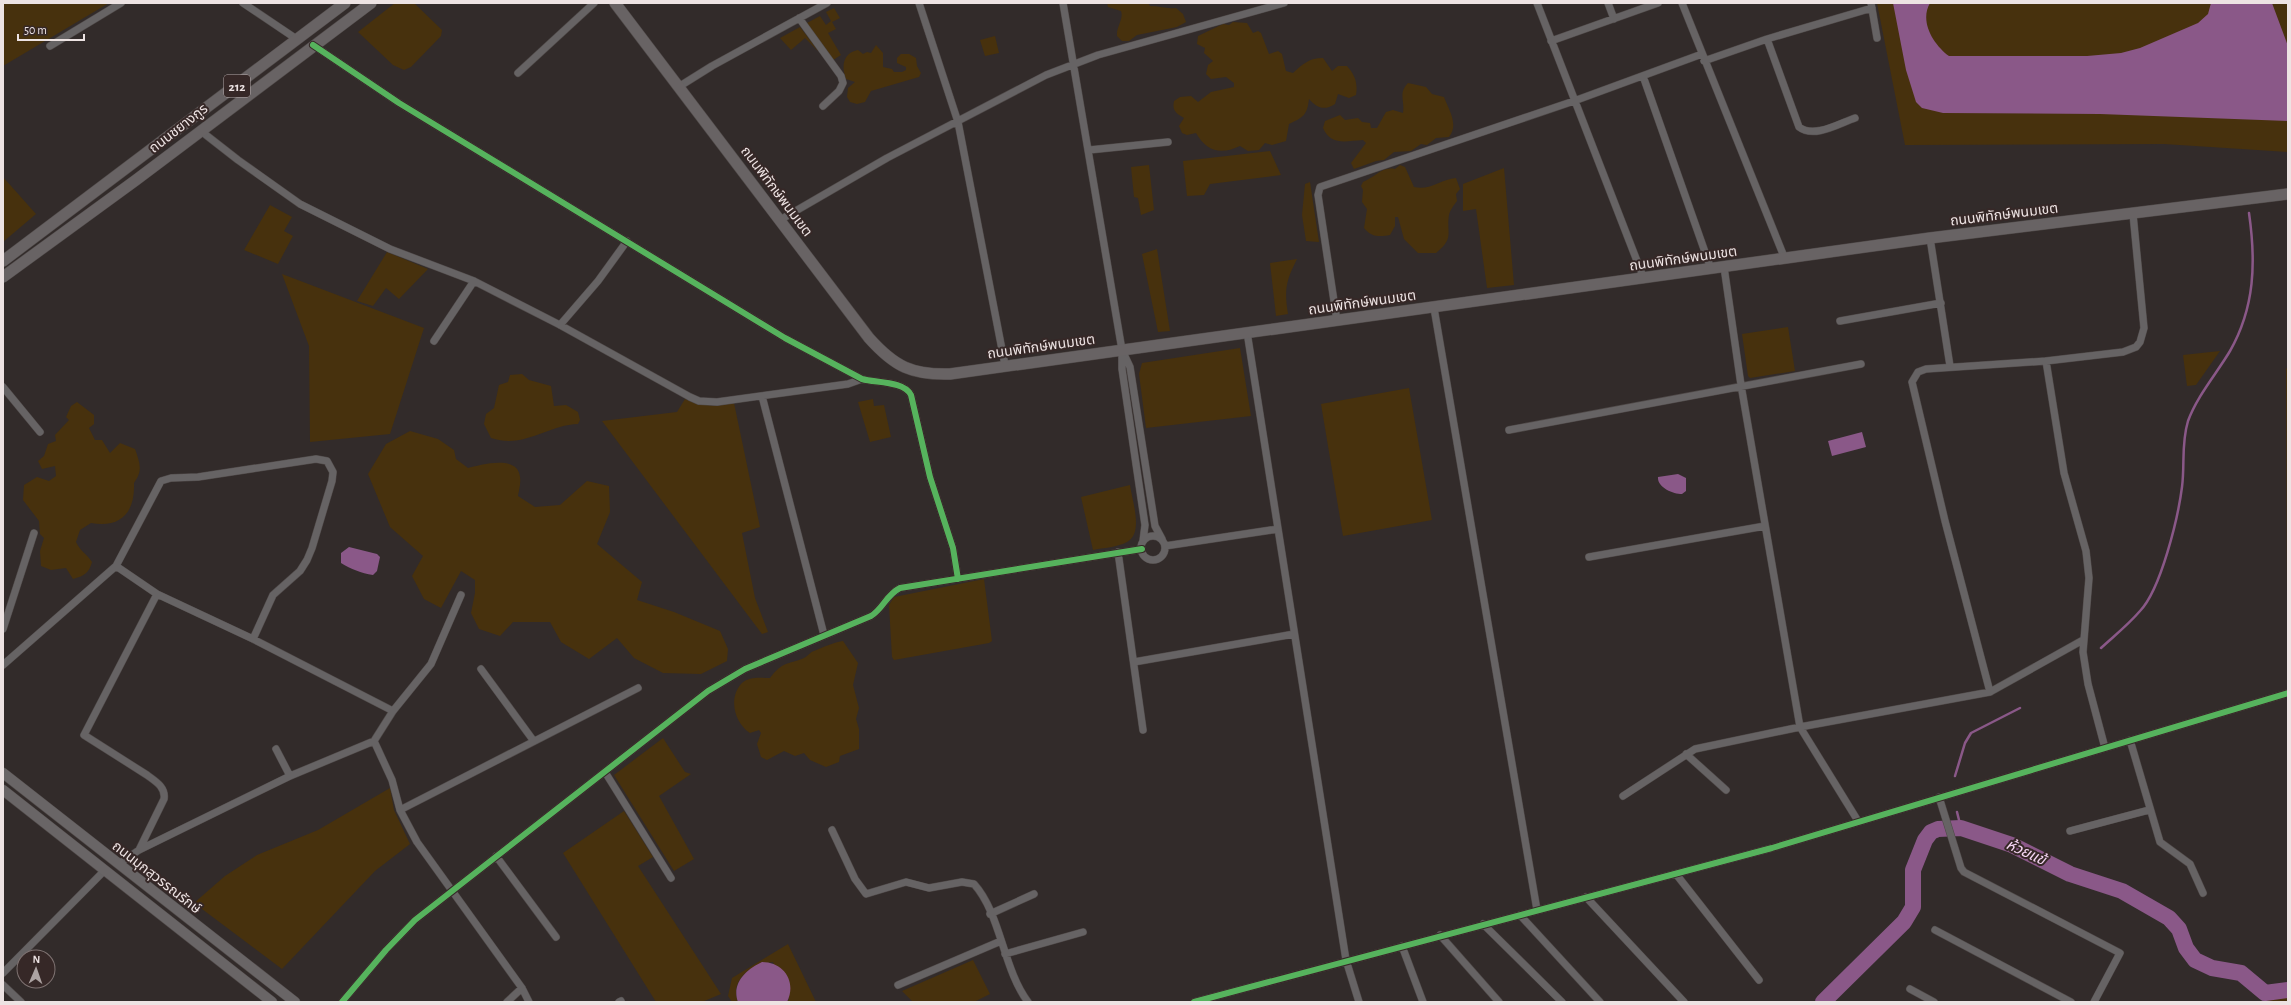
<svg xmlns="http://www.w3.org/2000/svg" width="2291" height="1005" font-family="'Alegreya Sans','Noto Sans Thai',sans-serif">
<style>
.green{fill:#47310d}
.water{fill:#8a5888}
.lines{fill:none;stroke-linecap:round;stroke-linejoin:round}
.stream{stroke:#8a5888;stroke-width:2.5}
.river{stroke:#8a5888;stroke-width:16}
.street-casing{stroke:#4f4948;stroke-width:8}
.secondary-casing{stroke:#4f4948;stroke-width:11}
.primary-casing{stroke:#4f4948;stroke-width:12}
.street{stroke:#666364;stroke-width:7}
.secondary{stroke:#696566;stroke-width:10}
.primary{stroke:#686364;stroke-width:11}
.cycleway-casing{stroke:#362827;stroke-width:8}
.cycleway{stroke:#56b35d;stroke-width:6}
.labels{text-anchor:middle;stroke-width:4;stroke-linejoin:round;paint-order:stroke}
.shield{fill:#362827;stroke:#b6abab;stroke-width:1}
.shield-label{font-size:13px;font-weight:bold;fill:#ede3e3}
.street-label{font-size:14px;fill:#ede3e3;stroke:#362827}
.water-label{font-size:15px;font-style:italic;fill:#f6d6f4;stroke:#362827}
</style>
<rect width="100%" height="100%" fill="#322b2a"/>
<path class="green" d="M3,3H109L3,66Z
M395,3H414L442,30L441,36L411,67L404,70L393,65L358,32Z
M1107,3H1148L1150,6C1159,6 1166,9 1176,8L1183,14L1186,22L1177,27L1137,35L1129,41H1122L1117,36C1116,27 1124,19 1121,11L1108,7Z
M1877,3H2288V152L2164,144L1905,145Z
M834,8L840,18L832,22L836,29L828,33L841,55L833,60L807,23L820,16L826,25L831,21L826,12Z
M1233,22L1247,23L1253,33L1258,31L1261,33L1269,54L1278,51L1282,54L1286,71L1293,73C1303,64 1309,58 1323,58L1332,71L1338,66H1347C1355,75 1358,83 1356,95L1349,98L1338,94L1335,104C1324,111 1317,108 1309,99C1307,115 1304,117 1289,124L1286,141L1272,145L1265,143L1259,150L1248,151L1240,146C1221,155 1207,152 1196,133L1187,135L1182,133L1179,126L1184,118C1176,113 1172,111 1174,101L1180,97L1191,96L1198,102L1211,92L1234,87V83L1226,77L1211,79L1206,74L1208,65L1213,61L1204,53L1205,48L1197,44L1198,36L1223,24L1229,25Z
M800,27L819,52L805,38L791,50L780,38Z
M995,36L999,53L985,56L980,40Z
M876,45L883,53V67L892,69L894,72H902L906,70V67L897,63V58L901,54H909L916,58L917,66L921,73L919,77L871,91L865,102L857,104L850,102L847,97L848,88L855,82L846,79C841,66 843,53 858,50L863,54L867,52L871,53Z
M1408,83L1426,87L1432,94L1444,97C1449,110 1459,125 1449,137L1436,138L1427,145L1421,144L1411,151L1394,152L1384,160L1376,161L1354,169L1351,163L1366,143L1363,140C1345,141 1331,146 1323,128L1325,121L1340,115L1345,120L1358,118L1362,122L1370,123L1371,128H1377L1386,112L1393,110L1403,113C1405,101 1398,93 1408,83Z
M1270,151L1281,175L1210,184L1204,195L1187,196L1183,161Z
M1149,165L1154,210L1141,215L1138,198L1134,197L1131,167Z
M1400,165L1405,167L1414,187C1430,191 1441,179 1456,178L1460,189L1456,194L1457,201C1454,205 1450,210 1449,215C1446,233 1455,238 1436,253H1418L1404,239L1398,217H1395V226L1390,235C1379,237 1371,237 1364,228L1367,209L1362,202L1363,190L1361,186L1363,182C1374,178 1382,166 1395,169Z
M1504,168L1514,285L1487,288L1476,209L1463,211V184Z
M3,177L36,214L3,242Z
M1310,182L1319,242L1306,241L1302,215L1305,184Z
M270,205L292,217L284,231L293,236L278,264L244,250Z
M1157,249L1170,331L1158,332L1142,254Z
M387,252L428,269L399,299L386,288L373,306L357,301Z
M1297,259C1286,281 1284,289 1288,314L1276,316L1270,263Z
M282,274L424,328L390,434L310,442L309,346Z
M1788,327L1795,371L1750,378L1748,376L1742,334Z
M1240,348L1251,416L1146,428L1139,374L1142,363Z
M2220,351L2196,385L2187,386L2183,355Z
M2288,366V596H2287L2286,369Z
M522,374L529,380L551,386L554,406L566,405L578,412L580,420L578,424C547,425 525,449 491,438L484,424L486,414L494,408L499,385L508,382L510,375Z
M1409,388L1432,520L1343,536L1321,404Z
M685,399C701,407 717,406 734,403L760,527L742,533L755,598L768,632L762,634L602,421L677,412Z
M873,399L874,406L884,405L891,437L870,442L858,402Z
M77,402L94,415V424L89,428L95,440H102L110,453L120,443L135,449C140,463 143,471 134,483C135,513 121,528 91,523L80,530L76,542C80,551 87,554 92,562C89,573 84,576 73,579L66,568L51,570L41,566L40,551L44,538L40,534L39,521L23,500L24,485L37,477L49,481L56,476L55,466L42,469L38,461L44,456L48,444L56,441L55,435L69,420L66,417L71,406Z
M410,431L438,439L454,450L456,459L468,468C480,465 518,454 520,477C521,483 519,490 518,496L535,507L560,505L587,481L609,486L610,512L597,544L642,582L637,600L674,612L720,631L728,649L727,661L701,674L663,673L634,658L617,638L589,659L561,642L550,622H513L500,636L479,629L471,613L475,593V580L461,571L441,608L424,599L412,576L423,556L390,527L368,474L386,444Z
M1130,485C1132,501 1144,533 1127,542C1118,547 1103,548 1093,550L1081,497Z
M984,579L992,641L989,643L894,660L892,657L889,605L894,597Z
M843,641L858,663L853,685L859,708L856,719L859,729V749L840,756L839,762L826,767L810,760L804,753L795,756L784,751L767,760L761,757L757,744L761,733L759,730L750,733C734,723 728,697 742,683C750,676 761,678 770,678C783,661 787,665 804,658C808,656 810,652 814,651C824,647 832,643 843,641Z
M663,738L685,772L691,774L659,796L694,859L674,871L614,775Z
M390,788L394,810L410,844L375,871L282,969L194,903L225,876L257,855L318,830Z
M624,811L653,857L638,866L721,994L702,1002H656L563,853Z
M788,944L816,1002H787L789,999L773,962C753,963 729,979 738,1002H732L728,996L732,978Z
M973,960L990,994L974,1002H913L902,991Z
M2288,995V1002H2263L2266,998Z"/>
<path class="water" d="M1893,3H1930C1919,22 1934,45 1949,56H2087L2121,53L2140,48L2198,23L2208,14L2211,3H2272L2288,46V121L2100,114L1943,113L1922,108L1916,102L1906,70Z
M1862,432L1866,447L1832,456L1828,441Z
M1678,474L1686,478V491L1682,494C1673,494 1657,487 1658,477Z
M349,547L377,554L380,557L377,571L373,575C361,573 351,569 341,563V553Z
M762,962C784,962 797,982 787,1002H738C731,983 747,969 762,962Z"/>
<g class="lines">
<path class="stream" d="M2101,648C2114,636 2128,625 2140,611C2161,589 2178,518 2182,487C2185,464 2181,444 2188,421C2197,396 2217,373 2230,351C2255,307 2256,262 2249,213
M1955,776L1965,743L1971,733L2020,708
M1957,812L1961,828"/>
<path class="river" d="M1823,1002L1904,922L1913,907V870L1925,840L1931,832L1938,829L1961,828L2012,845L2070,874L2122,891L2169,918L2179,929L2186,948L2195,960L2212,968L2241,973L2265,993L2288,990"/>
<g class="street-casing">
<path id="street" d="M243,3L298,40
M919,3L958,122L1005,365
M1063,3L1122,350V369L1145,525L1143,541
M1537,3L1644,279
M1608,3L1614,19
M1682,3L1785,259
M1871,3L1877,38
M799,18L841,76L843,83L839,91L823,106
M1767,39L1799,127C1814,139 1840,123 1855,118
M1551,41L1658,3
M313,45L399,103L785,338L862,379C876,383 904,381 911,395L930,477L953,548L958,579
M50,46L121,3
M1704,61L1767,39L1872,8
M518,73L594,3
M1643,76L1711,269
M680,86L712,66L827,3
M202,129L206,135L238,160L300,204L390,249L474,281L560,325L690,397L699,401L717,402L848,384L862,379
M1089,150L1168,142
M780,220L887,158L1046,75L1098,55L1284,3
M1930,238L1950,366
M1724,267L1741,385L1800,727L1858,821
M1434,308L1537,910
M1337,321L1318,195L1320,187L1574,101L1702,54
M1840,321L1941,303
M560,325L598,281L627,241
M1247,332L1346,960L1359,1002
M434,341L474,281
M1123,352L1130,367L1155,526L1162,539
M2046,361L2064,473L2086,551L2089,578L2083,652L2088,684L2105,748
M3,387L40,432
M762,396L824,635
M1509,430L1861,364
M1141 548a12 12 0 1 1 24 0a12 12 0 1 1-24 0Z
M1165,546L1278,529
M1118,552L1143,730
M1589,557L1765,526
M116,566L157,594L253,639L393,711
M461,595L431,664L393,711L374,741L392,780L400,810L417,842L522,988L529,1002
M3,629L34,533
M1134,662L1294,634
M3,665L116,566L161,481L171,478L198,477L316,459L327,461L333,472L332,481L312,548L307,560L300,571L273,595L253,639
M481,669L533,740
M1990,692L1945,521L1912,382L1918,372L1926,369L2046,361L2123,352L2136,347L2140,342L2144,328L2133,214
M2130,740L2160,842L2190,864L2203,893
M276,749L290,776
M1686,754L1726,790
M605,772L671,878
M1623,796L1695,749L1800,727L1990,692L2083,640
M1939,797L1961,868L1964,872L2120,953L2094,1002
M400,810L638,688
M832,830L855,879L866,894L906,882L929,888L962,882L974,884C1001,914 1003,969 1028,1002
M2070,831L2149,810
M139,850L164,799C166,787 155,781 147,775L84,735L157,594
M496,856L556,937
M119,864L139,850L290,776L374,741
M1676,874L1759,980
M1586,897L1684,1002
M990,914L1034,894
M1520,915L1600,1002
M1483,924L1562,1002
M1935,930L2071,1002
M1440,935L1499,1002
M1402,946L1423,1002
M1005,954L1083,932
M3,973L105,870
M3,985L21,1002
M898,985L1001,941
M1910,989L1934,1002
M342,1002L386,950L415,920L708,691L745,669L871,616C883,609 886,595 900,588L1142,549
M507,1002L522,988
M619,1002L621,1001
M1194,1002L1772,848L2288,693"/>
</g>
<g class="secondary-casing">
<path id="secondary" d="M3,773L295,1002
M3,790L272,1002"/>
</g>
<g class="primary-casing">
<path id="primary" d="M615,3L869,338C895,367 912,375 950,374L1930,238L2288,194
M3,261L345,3
M3,277L136,180L371,3"/>
</g>
<use href="#street" class="street"/>
<use href="#secondary" class="secondary"/>
<use href="#primary" class="primary"/>
<g class="cycleway-casing">
<path id="cycleway" d="M313,45L399,103L785,338L862,379C876,383 904,381 911,395L930,477L953,548L958,579
M342,1002L386,950L415,920L708,691L745,669L871,616C883,609 886,595 900,588L1142,549
M1194,1002L1772,848L2288,693"/>
</g>
<use href="#cycleway" class="cycleway"/>
</g>
<g class="labels">
<rect class="shield" x="224" y="75" width="26" height="22" rx="3"/>
<g class="shield-label">
<text x="237" y="91">212</text>
</g>
<g class="street-label">
<text transform="translate(178 128) rotate(-38)" y="5">ถนนชยางกูร</text>
<text transform="translate(777 191) rotate(53)" y="5">ถนนพิทักษ์พนมเขต</text>
<text transform="translate(2004 214) rotate(-7)" y="5">ถนนพิทักษ์พนมเขต</text>
<text transform="translate(1683 258) rotate(-8)" y="5">ถนนพิทักษ์พนมเขต</text>
<text transform="translate(1362 302) rotate(-8)" y="5">ถนนพิทักษ์พนมเขต</text>
<text transform="translate(1041 346) rotate(-8)" y="5">ถนนพิทักษ์พนมเขต</text>
<text transform="translate(157 877) rotate(38)" y="5">ถนนมุกสุวรรณรักษ์</text>
</g>
<g class="water-label">
<text transform="translate(2026 852) rotate(25)" y="5">ห้วยแข้</text>
</g>
</g>
<rect width="2291" height="1005" fill="none" stroke="#ede3e3" stroke-width="8"/>
<g transform="translate(36 969) rotate(2)"><circle r="19" fill="#362827" stroke="#7f7372"/>
<path d="M0-3L7 15L0 10L-7 15Z" fill="#aca3a2"/>
<text y="-6" font-size="11" font-weight="bold" text-anchor="middle" fill="#ede3e3">N</text>
</g>
<path d="M18 34v6h66v-6" fill="none" stroke="#ede3e3" stroke-width="2"/>
<text x="24" y="34" font-size="12" fill="#ede3e3" stroke="#362827" stroke-width="3" paint-order="stroke">50 m</text>
</svg>
